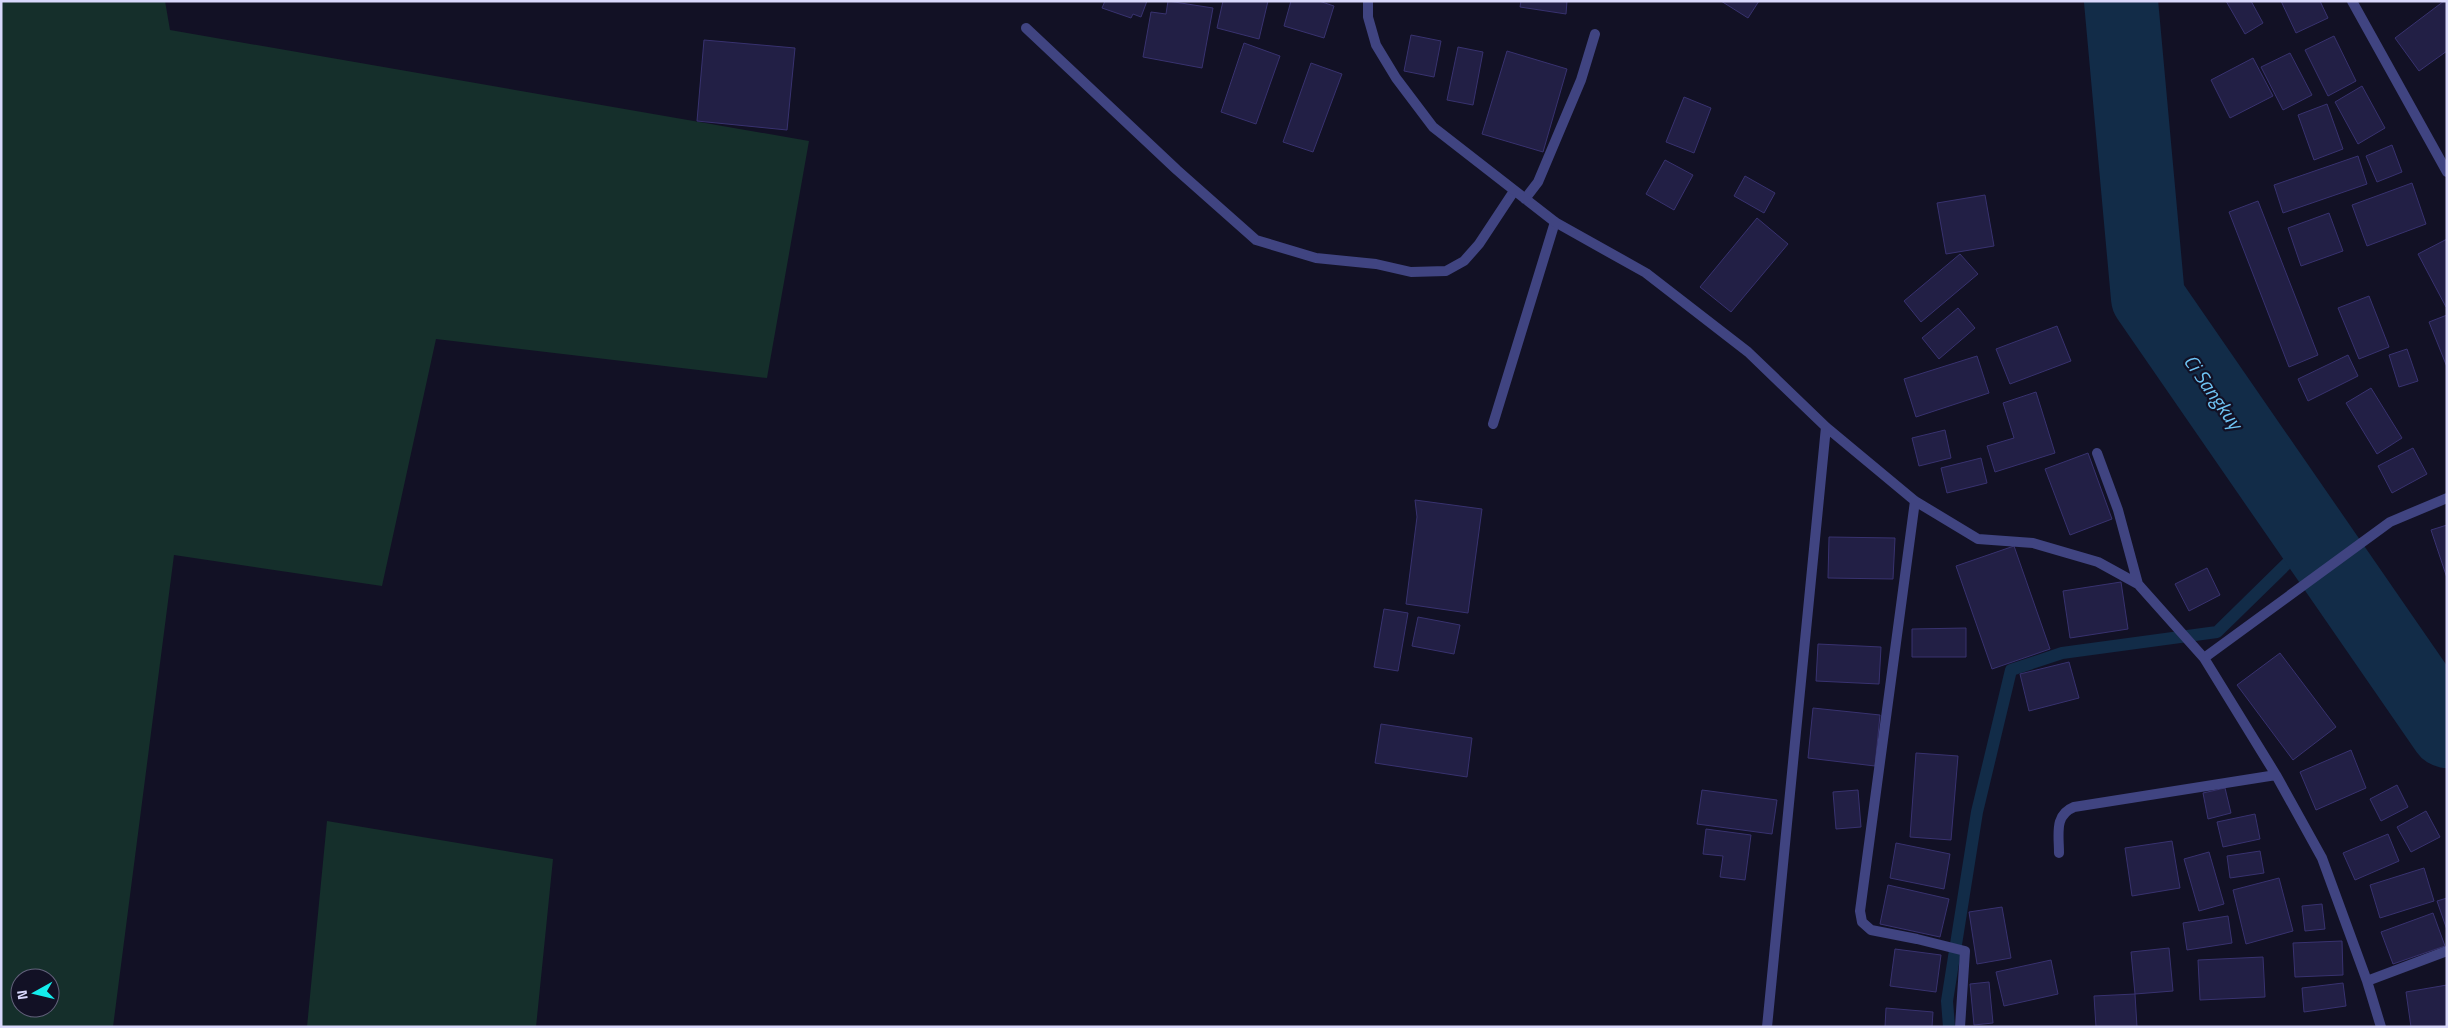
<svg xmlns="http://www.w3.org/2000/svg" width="2448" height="1028" font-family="'Titillium Web',sans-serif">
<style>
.green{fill:#152f2b;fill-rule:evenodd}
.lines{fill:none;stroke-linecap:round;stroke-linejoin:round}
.stream{stroke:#122c48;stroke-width:12}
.river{stroke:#122c48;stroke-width:74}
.building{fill:#221f45;stroke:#38326f}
.service{stroke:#404481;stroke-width:10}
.minor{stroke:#404481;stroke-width:10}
.labels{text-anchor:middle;stroke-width:4.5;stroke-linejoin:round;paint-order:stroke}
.water-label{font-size:20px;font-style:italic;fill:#6fc4f4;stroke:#121125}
</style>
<rect width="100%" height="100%" fill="#121125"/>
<path class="green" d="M1,1H165L170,30L809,141L767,378L436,339L382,586L174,555L113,1027H1ZM20,978H50V1008H20Z
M327,821L553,859L536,1027H307Z"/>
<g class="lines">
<path class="stream" d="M1949,1027L1947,1001L1977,812L2011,670L2062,653L2217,632L2313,538"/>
<path class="river" d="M2121,1L2148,298L2447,731"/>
</g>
<path class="building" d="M1105,1H1147L1141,17L1133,14L1131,18L1102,8Z
M1168,1L1213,8L1202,68L1143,57L1151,12L1166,14Z
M1223,1H1268L1259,39L1217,28Z
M1291,1H1319L1334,6L1324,38L1284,26Z
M1521,1H1567L1566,14L1520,7Z
M1721,1H1759L1748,18Z
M2226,1H2251L2263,23L2245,34Z
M2281,1H2320L2328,18L2296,33Z
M2444,1H2447V51L2419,71L2395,38Z
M1411,35L1441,41L1434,77L1404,71Z
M2334,36L2356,81L2328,96L2305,50Z
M704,40L795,48L787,130L697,121Z
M1244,43L1280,56L1256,124L1221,112Z
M1458,47L1483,52L1473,105L1447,100Z
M1507,51L1567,69L1543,152L1482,134Z
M2290,53L2312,95L2283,110L2261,67Z
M2253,58L2273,96L2230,118L2211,80Z
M1311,63L1342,74L1313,152L1283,142Z
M2362,86L2385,128L2358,144L2335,102Z
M1684,97L1711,108L1694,153L1666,142Z
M2327,104L2343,149L2314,160L2298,115Z
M2392,145L2402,172L2377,182L2366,156Z
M2358,156L2367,184L2283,213L2274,185Z
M1665,160L1693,175L1674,210L1646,194Z
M1745,176L1775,193L1764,213L1734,196Z
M2412,183L2426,224L2367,246L2352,205Z
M1985,195L1994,246L1946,254L1937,203Z
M2258,201L2318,355L2289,367L2229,212Z
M2329,213L2343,251L2301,266L2288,228Z
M1757,218L1788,244L1731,312L1700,287Z
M2447,239V306L2446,307L2418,254Z
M1960,254L1978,274L1921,322L1904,301Z
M2369,296L2389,347L2359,359L2338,308Z
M1958,308L1975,328L1939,359L1922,338Z
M2447,315V367L2429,322Z
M2057,326L2071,361L2010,384L1996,349Z
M2407,349L2418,381L2399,387L2389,355Z
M2348,355L2358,376L2308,401L2298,379Z
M1977,356L1989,393L1916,417L1904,379Z
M2371,388L2402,438L2377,454L2346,403Z
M2036,392L2055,453L1995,472L1987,446L2014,438L2003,403Z
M1945,430L1951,458L1919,466L1912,438Z
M2413,448L2427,474L2392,493L2378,466Z
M2088,453L2112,519L2070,535L2045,469Z
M1981,458L1987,483L1947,493L1941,468Z
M1415,500L1482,509L1468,613L1406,604L1417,517Z
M2447,525V578L2431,530Z
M1829,537L1895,538L1893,579L1828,578Z
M2014,546L2050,649L1992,669L1956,566Z
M2207,568L2220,595L2189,611L2175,584Z
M2121,582L2128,629L2070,638L2063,591Z
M1384,609L1408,613L1398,671L1374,667Z
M1418,617L1460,625L1454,654L1412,646Z
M1966,628V657H1912V629Z
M1818,644L1881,647L1879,684L1816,681Z
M2280,653L2336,727L2293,760L2237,685Z
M2069,662L2079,698L2029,711L2020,674Z
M1813,708L1880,715L1875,766L1808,758Z
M1381,724L1472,738L1467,777L1375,763Z
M2351,750L2366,788L2316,810L2300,772Z
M1916,753L1958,756L1951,840L1910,837Z
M2397,785L2408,807L2381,821L2370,799Z
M2225,788L2231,813L2208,819L2203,793Z
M1702,790L1777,800L1772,834L1697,824Z
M1858,790L1861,827L1836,829L1833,792Z
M2426,811L2440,837L2411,852L2397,827Z
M2255,814L2260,839L2223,847L2217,822Z
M1706,829L1751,835L1745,880L1720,877L1723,856L1703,854Z
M2388,834L2399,861L2355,880L2343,853Z
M2172,841L2180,888L2132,896L2125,848Z
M1896,843L1950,854L1944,889L1890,878Z
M2260,851L2264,873L2230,878L2227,856Z
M2209,852L2224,904L2199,911L2184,859Z
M2424,868L2434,901L2380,918L2370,885Z
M2279,878L2293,931L2246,944L2233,890Z
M1888,885L1949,899L1940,937L1880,924Z
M2447,898V930L2437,901Z
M2322,904L2325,929L2305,931L2302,906Z
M2002,907L2011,958L1977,964L1969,912Z
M2433,913L2445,946L2393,964L2381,932Z
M2228,916L2232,943L2187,950L2183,923Z
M2342,941L2343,975L2295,977L2293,943Z
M2169,948L2173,991L2135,994L2131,952Z
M1895,949L1941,955L1936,992L1890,986Z
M2263,957L2265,997L2200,1000L2198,960Z
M2051,960L2058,994L2004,1006L1996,972Z
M1989,982L1993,1023L1974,1025L1970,984Z
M2343,983L2346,1006L2304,1012L2302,988Z
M2447,985V1027H2411L2406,992Z
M2135,994L2137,1027H2096L2094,996Z
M1886,1008L1933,1012L1932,1027H1885Z"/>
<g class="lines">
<path class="service" d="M1026,28L1177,170L1256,240L1316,258L1376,264L1411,272L1446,271L1464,261L1479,244L1514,191
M1493,424L1555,222"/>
<path class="minor" d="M1368,1V17L1376,45L1396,78L1433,127L1555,222L1646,273L1748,352L1826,427L1915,501L1978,539L2033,543L2098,562L2138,584L2204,658L2276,775L2322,858L2367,981L2381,1027
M2352,1L2447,172
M1525,199L1538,182L1581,80L1595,34
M2097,453L2118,510L2138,584
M1915,501L1860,911L1862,922L1871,930L1917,939L1965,951L1960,1027
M2204,658L2390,522L2447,498
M2059,853C2059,834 2054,815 2074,807L2276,775
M2367,981L2447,951
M1767,1027L1826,427"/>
</g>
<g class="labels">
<g class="water-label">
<text transform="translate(2213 392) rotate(55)" y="7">Ci Sangkuy</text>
</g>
</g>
<rect width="2448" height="1028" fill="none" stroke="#d9d8fc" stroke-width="5"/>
<g transform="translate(35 993) rotate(262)"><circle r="24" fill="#121125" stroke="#62617b"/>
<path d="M0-4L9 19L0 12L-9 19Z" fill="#14edec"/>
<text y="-8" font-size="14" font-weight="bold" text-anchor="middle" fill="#d9d8fc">N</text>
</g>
</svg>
